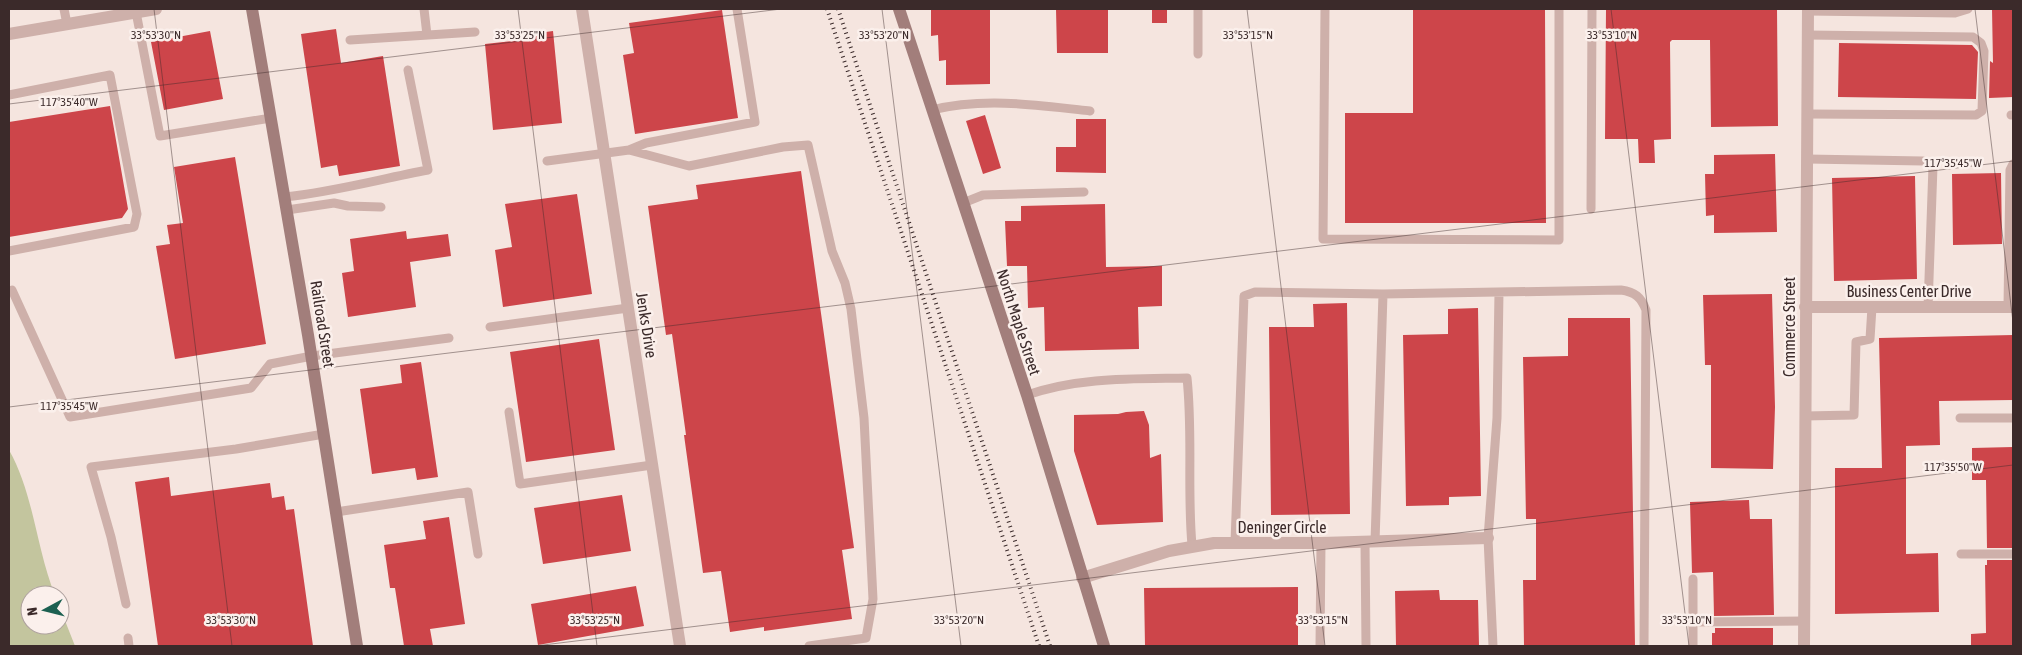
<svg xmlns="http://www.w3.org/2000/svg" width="2022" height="655" font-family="'Asap Condensed',sans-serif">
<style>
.green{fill:#c3c59e}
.building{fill:#cd454a}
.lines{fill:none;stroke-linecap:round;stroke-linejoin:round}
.service{stroke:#ceb0aa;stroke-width:9}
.minor{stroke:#ceb0aa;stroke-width:12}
.secondary{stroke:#a27e7b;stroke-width:12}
.rail{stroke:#3b2a2a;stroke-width:4;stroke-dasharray:1 4;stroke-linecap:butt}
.ticks{fill:none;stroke:#3b2a2a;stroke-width:1;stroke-opacity:0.45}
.labels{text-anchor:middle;stroke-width:5;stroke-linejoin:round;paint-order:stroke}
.street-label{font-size:16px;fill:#3b2a2a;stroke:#fbf0ec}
.ticks-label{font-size:12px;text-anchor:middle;fill:#3b2a2a;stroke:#fbf0ec;stroke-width:5;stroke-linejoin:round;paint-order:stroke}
</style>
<rect width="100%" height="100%" fill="#f5e5df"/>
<path class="green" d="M9,450C34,494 36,548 55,595H30V625H60V608L75,646H9Z"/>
<path class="building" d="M931,9H990V84L946,85V60L939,61L938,35L931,36Z
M1056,9H1108V53H1057Z
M1152,9H1167V23H1152Z
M1413,9H1545L1546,223H1345V113H1413Z
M1606,9H1777L1778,126L1711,127L1710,40H1672L1670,42L1671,139L1654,140L1655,163H1639L1638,139H1605Z
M1992,9H2013V97L1989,98L1990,61L1993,63Z
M722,10L738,118L635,134L623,55L634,53L629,23Z
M336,29L341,63L383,56L400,166L339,176L337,165L321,168L301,34Z
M210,31L223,99L164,110L151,42Z
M553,31L562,123L493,130L485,44L532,39L531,34Z
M1839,43L1972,45L1978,52L1976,99L1838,97Z
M110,106L128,209L122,218L9,237V122Z
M985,115L1001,168L983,174L966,121Z
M1076,119H1106V173L1056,172V147H1076Z
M1775,154L1777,232L1714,233V215L1706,216L1705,174H1714V155Z
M235,157L266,344L175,359L156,246L170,244L167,225L183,223L174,167Z
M801,171L854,548L842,550L852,619L764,631V627L730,632L721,571L703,573L684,435H686L672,334L666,335L648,206L698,199L696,185Z
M2001,173L2002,244L1953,245L1952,174Z
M1915,176L1917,279L1834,281L1832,178Z
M577,194L592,294L503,307L495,250L512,247L505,204Z
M1105,204L1106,267L1162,266V306L1138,307L1139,349L1045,351L1044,307L1028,308L1027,266H1007L1005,221H1021V206Z
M406,231L407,239L448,234L451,256L410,262L416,307L348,317L342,273L354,271L350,239Z
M1772,294L1775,407L1773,469L1711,468V365H1705L1703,295Z
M1347,303L1350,514L1271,515L1269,327H1314L1313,304Z
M1478,308L1481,496L1449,497V505L1406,506L1403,335L1448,334V309Z
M1568,318H1630L1635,646H1524L1523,580H1536V519H1526L1523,357L1568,356Z
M2013,335V400L1939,401L1940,445L1906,446V554L1938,553L1939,612L1835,614V468H1882L1879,338Z
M599,339L615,450L526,462L510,352Z
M421,362L438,477L417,480L415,468L372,474L360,389L402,383L400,365Z
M1144,411L1149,425L1150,458L1161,454L1163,522L1097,525L1074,451V415L1118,414L1126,412Z
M2013,447V548H1987L1986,480H1972V448Z
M169,477L171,496L270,483L272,498L284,496L286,510L294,509L313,646H158L135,482Z
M622,495L631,551L543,564L534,508Z
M1749,500L1750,519H1772L1774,615L1714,616L1713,572L1692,573L1690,502Z
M449,517L465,624L430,629L433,646H404L395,588H390L384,545L426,539L423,521Z
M1987,560H2013V646H1971V634L1986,633L1985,565H1987Z
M636,586L644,626L538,645L531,604Z
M1298,587V646H1145L1144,588Z
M1439,590L1440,600H1478L1479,646H1396L1395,591Z
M1715,628H1773V646H1712V633H1715Z"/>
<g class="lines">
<path class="service" d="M64,9L67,24
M424,9L427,35
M1198,9V54
M1325,9L1323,239L1559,240V9
M1808,11L1955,13L1968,9
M136,12L160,136L271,118
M350,40L475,32
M9,95L110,75L137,214L134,227L9,251
M932,110C983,97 1038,105 1090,111
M1807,114L1976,115L1982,111L1984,51L1981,43L1973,37L1807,35
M2011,115H2013
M629,150L646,143L755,122L737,9
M1807,159L1923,161L1933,166L1928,307
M547,161L629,150L689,166L783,147L808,145L832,251L845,283L851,309L864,418L873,599L866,638L809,646
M285,197C333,192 380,179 428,170L408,70
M963,203L983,195L1084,192
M1591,209L1592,9
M287,210L334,203L348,206L381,207
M12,290L70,417L251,388L270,364L312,356L449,338
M1383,294L1621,290C1635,292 1641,297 1646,310L1644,646
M2008,307L2010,170L2013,164
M490,327L628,308
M1027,395C1079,377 1132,379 1187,378C1193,434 1187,490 1192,545
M509,412L520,484L652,465
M1805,416L1854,415L1856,342L1870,339L1872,307
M1960,418H2013
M336,512L468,492L478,554
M1365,542L1366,646
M1235,543L1244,296L1255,292L1383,294L1375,542
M1961,554H2013
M1693,579V622L1804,621
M126,604L111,537L91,467L236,449L324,434
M1693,622V646
M128,638L129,646
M1320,646L1321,543
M1493,646L1488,538L1497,418L1499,292"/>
<path class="minor" d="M582,9L680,646
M9,34L156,9
M1805,307H2013
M1082,578L1169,551L1214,543H1321L1488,538
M1804,646L1808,9"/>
<path class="secondary" d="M252,9L308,335L357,646
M899,9L1027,395L1104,646"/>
<path class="rail" d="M827,9L1039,646
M838,9L1050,646"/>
</g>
<path class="ticks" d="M154,9L232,646M518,9L597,646M882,9L961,646M1247,9L1325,646M1611,9L1689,646M1975,9L2013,322M9,104L781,9M9,407L2013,161M535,646L2013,465"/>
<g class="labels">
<g class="street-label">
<text x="1909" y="297">Business Center Drive</text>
<text transform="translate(1019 322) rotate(72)" y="6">North Maple Street</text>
<text transform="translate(323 324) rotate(81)" y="6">Railroad Street</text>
<text transform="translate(647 325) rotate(81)" y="6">Jenks Drive</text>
<text transform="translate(1789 327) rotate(-90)" y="6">Commerce Street</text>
<text x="1282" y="533">Deninger Circle</text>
</g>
</g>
<g class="ticks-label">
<text x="156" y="39">33°53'30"N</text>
<text x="520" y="39">33°53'25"N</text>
<text x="884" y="39">33°53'20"N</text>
<text x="1248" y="39">33°53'15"N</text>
<text x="1612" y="39">33°53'10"N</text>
<text x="69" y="106">117°35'40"W</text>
<text x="1953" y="167">117°35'45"W</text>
<text x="69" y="410">117°35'45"W</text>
<text x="1953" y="471">117°35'50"W</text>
<text x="231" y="624">33°53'30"N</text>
<text x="595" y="624">33°53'25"N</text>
<text x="959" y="624">33°53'20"N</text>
<text x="1323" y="624">33°53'15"N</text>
<text x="1687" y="624">33°53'10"N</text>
</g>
<rect width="2022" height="655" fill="none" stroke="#3b2a2a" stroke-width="20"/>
<g transform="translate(45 610) rotate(263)"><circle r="24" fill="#fbf0ec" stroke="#aea19e"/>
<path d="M0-4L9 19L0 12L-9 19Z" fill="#1c6051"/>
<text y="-8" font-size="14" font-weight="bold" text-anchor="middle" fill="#3b2a2a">N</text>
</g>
</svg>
